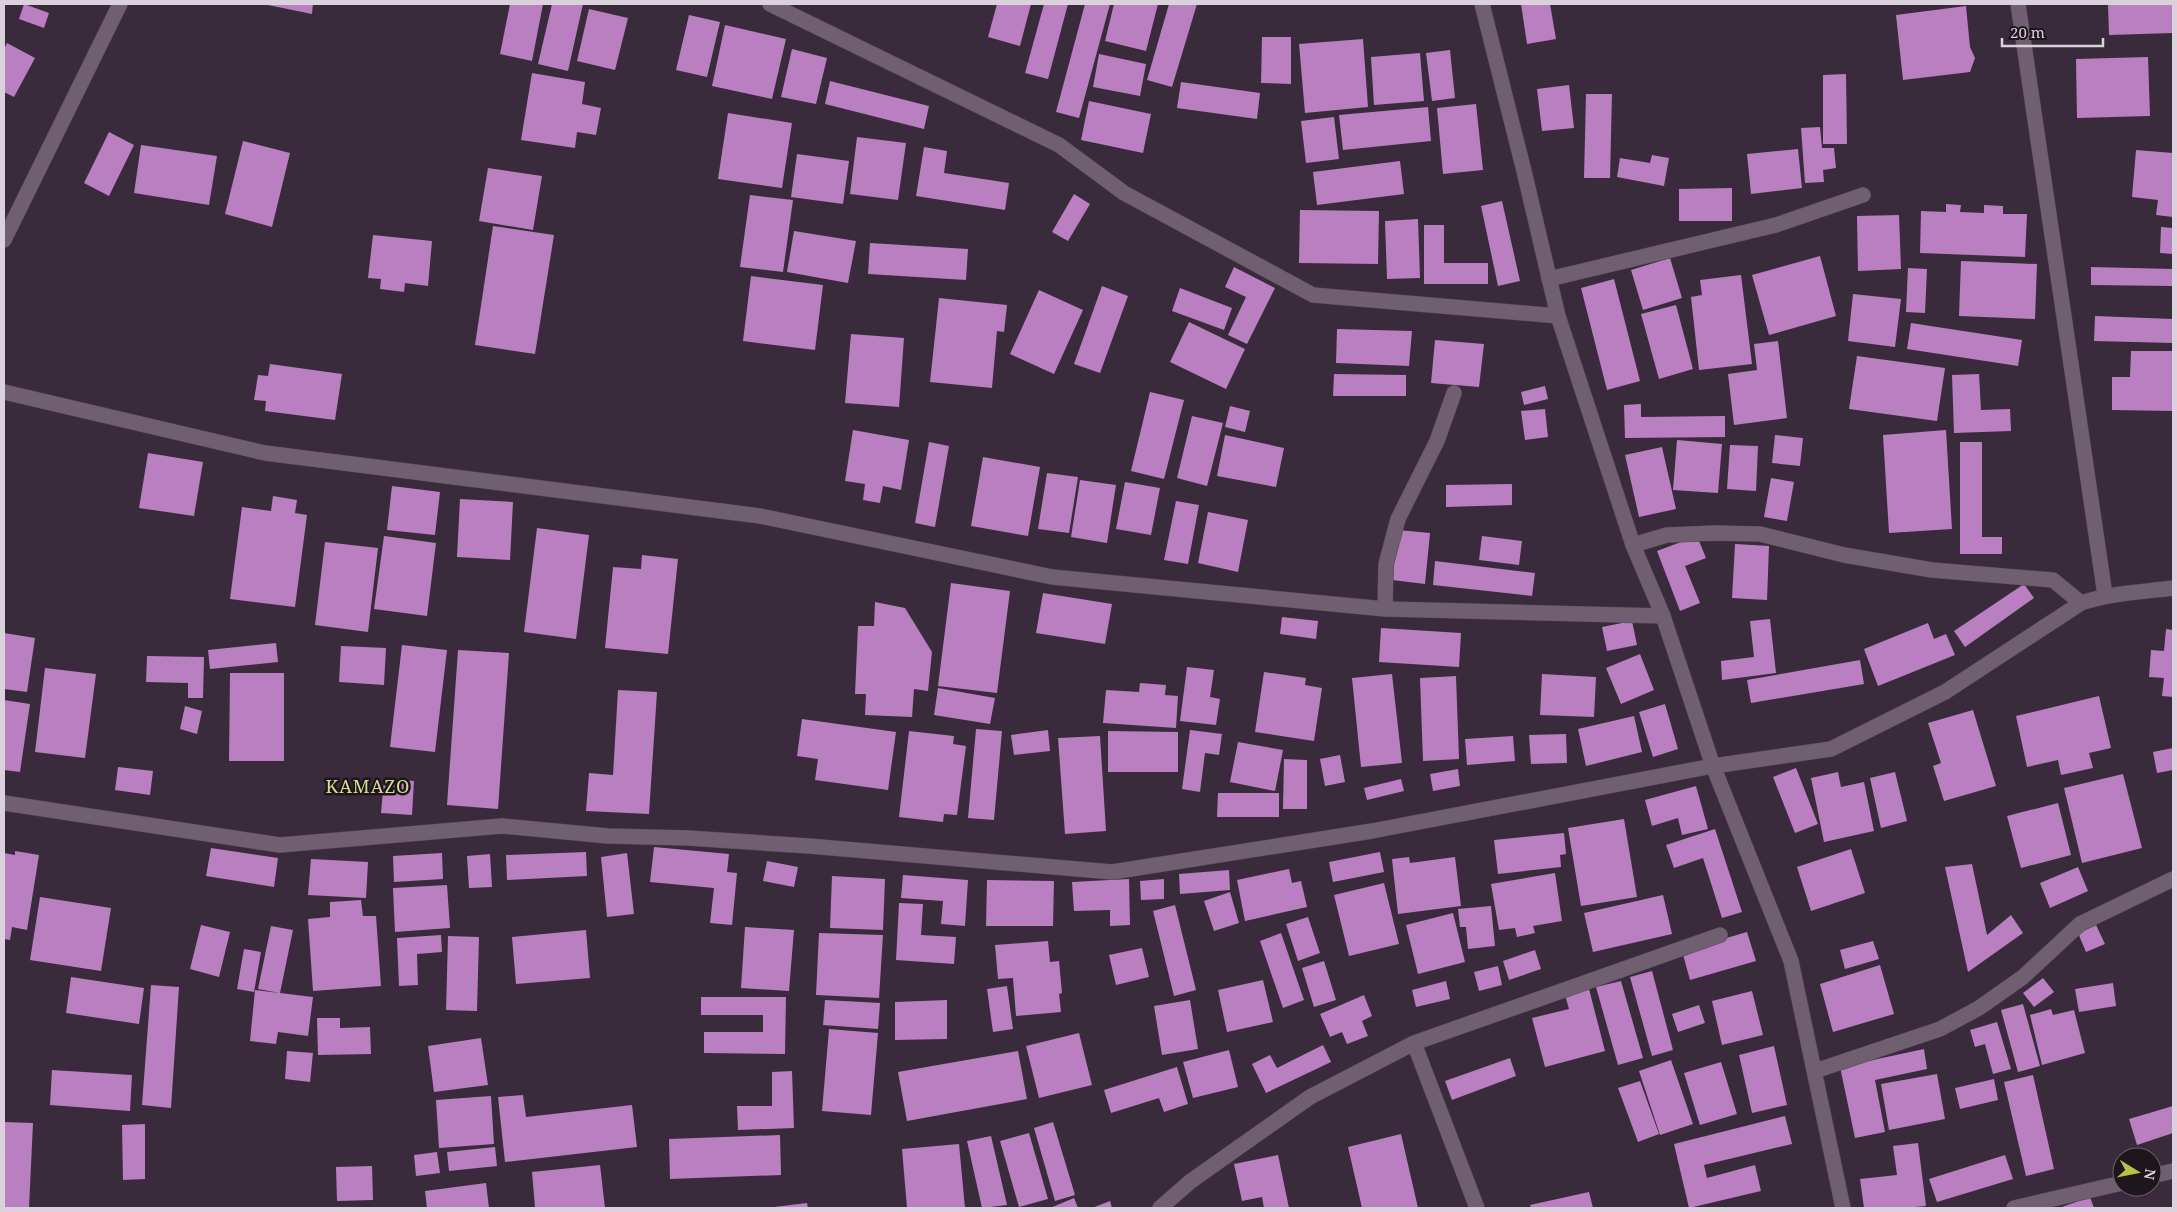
<svg xmlns="http://www.w3.org/2000/svg" width="2177" height="1212" font-family="'Noto Serif',serif">
<style>
.building{fill:#b97fc1}
.lines{fill:none;stroke-linecap:round;stroke-linejoin:round}
.street-casing{stroke:#544856;stroke-width:16}
.secondary-casing{stroke:#544856;stroke-width:16}
.street{stroke:#6f5f71;stroke-width:15}
.secondary{stroke:#6f5f71;stroke-width:15}
.labels{text-anchor:middle;stroke-width:5;stroke-linejoin:round;paint-order:stroke}
.quarter-label{font-size:18px;letter-spacing:1px;fill:#d5dc8e;stroke:#1d161d}
</style>
<rect width="100%" height="100%" fill="#392b3b"/>
<path class="building" d="M24,4L49,13L44,28L19,19Z
M263,4H313L312,14Z
M510,4H543L532,61L500,54Z
M552,4H583L568,71L538,64Z
M997,4H1031L1020,46L988,37Z
M1044,4H1068L1048,79L1025,73Z
M1085,4H1110L1079,118L1056,112Z
M1114,4H1158L1146,51L1105,41Z
M1169,4H1197L1172,87L1147,80Z
M1521,4H1550L1556,39L1527,44Z
M2108,4H2173V33L2109,35Z
M1966,6L1970,47L1975,58L1970,72L1903,80L1896,15Z
M589,9L628,18L615,70L577,61Z
M689,15L720,22L707,77L676,70Z
M725,25L786,39L772,99L712,86Z
M1262,37H1291V84L1261,83Z
M1363,39L1368,107L1305,113L1299,44Z
M7,43L35,58L14,97L4,92V49Z
M792,49L827,58L816,104L781,97Z
M1450,50L1455,98L1432,101L1426,53Z
M1420,53L1424,101L1374,105L1371,57Z
M1099,54L1146,64L1140,96L1093,87Z
M2148,57L2150,116L2077,118L2076,59Z
M532,73L585,82L582,104L601,108L596,135L577,132L575,148L521,140Z
M1846,74L1847,144H1823V75Z
M830,81L929,106L924,129L825,104Z
M1181,82L1260,93L1257,119L1177,108Z
M1569,85L1574,128L1542,131L1537,89Z
M1586,94H1612L1610,178H1584Z
M1089,101L1151,114L1143,153L1081,140Z
M1476,104L1483,170L1443,174L1437,108Z
M1428,107L1431,141L1343,150L1339,115Z
M728,113L792,123L782,188L718,179Z
M1334,117L1339,159L1306,163L1301,121Z
M1820,127L1822,148H1834L1836,168L1823,170L1824,182L1805,183L1801,128Z
M109,132L134,145L109,196L84,183Z
M857,137L906,143L898,200L850,194Z
M243,141L290,153L272,227L225,214Z
M141,145L217,156L209,205L134,193Z
M924,147L947,151L944,173L1009,183L1005,210L916,196Z
M1798,149L1802,188L1751,194L1747,154Z
M2136,150L2173,153V217L2156,215L2158,200L2132,197Z
M797,154L849,161L843,204L791,197Z
M1652,155L1669,158L1664,186L1617,177L1620,158L1650,163Z
M1400,161L1404,194L1317,205L1313,172Z
M488,168L542,176L533,230L479,221Z
M1732,188V221H1679V189Z
M1074,194L1090,204L1068,241L1052,232Z
M750,195L793,200L783,272L740,267Z
M1502,201L1520,281L1498,286L1481,206Z
M1946,204L1961,205L1960,212L1984,213V205L2003,206V214H2027L2025,257L1920,253L1921,211L1946,212Z
M1300,210L1379,211L1378,264L1299,263Z
M1899,215L1901,269L1858,271L1857,216Z
M1418,219L1420,278L1387,279L1385,221Z
M1424,225H1444V263H1488V284H1424Z
M493,226L554,235L535,354L475,345Z
M2161,227L2173,228V254L2160,253Z
M794,231L856,241L848,283L787,272Z
M373,235L432,241L428,286L405,283L404,292L380,289L381,279L368,278Z
M870,243L968,249L966,280L868,274Z
M1820,256L1836,316L1769,335L1752,275Z
M1670,258L1682,298L1643,310L1631,270Z
M1961,261L2037,264L2035,319L1959,316Z
M1234,267L1275,288L1247,344L1228,335L1246,297L1225,287Z
M2091,267L2173,269V286L2091,285Z
M1908,268L1927,269L1925,313L1906,312Z
M1741,275L1752,364L1699,370L1691,297L1702,295L1700,280Z
M751,276L823,285L815,350L743,341Z
M1614,279L1640,381L1607,390L1581,288Z
M1102,286L1128,296L1100,373L1074,364Z
M1180,288L1232,308L1224,330L1172,311Z
M1039,290L1083,310L1054,374L1010,354Z
M1853,294L1901,299L1895,347L1848,341Z
M939,298L1007,305L1004,332L997,331L992,388L930,382Z
M1676,305L1693,369L1659,379L1641,314Z
M2095,316L2173,319V343L2094,341Z
M1189,322L1245,349L1226,389L1170,362Z
M1911,323L2022,340L2018,366L1907,349Z
M1337,329L1412,331L1409,366L1336,363Z
M851,334L904,338L899,407L845,403Z
M1435,340L1484,344L1479,387L1431,383Z
M1778,341L1787,418L1734,425L1728,374L1757,370L1754,344Z
M2131,351H2173V411L2112,410V377H2130Z
M1857,356L1945,368L1937,421L1849,409Z
M270,364L342,374L335,420L265,411L266,401L254,400L258,375L268,376Z
M1334,374L1406,375V396H1333Z
M1979,374L1981,410L2010,409L2011,431L1954,433L1952,375Z
M1545,386L1548,399L1524,405L1521,392Z
M1150,392L1184,400L1164,479L1131,471Z
M1641,404V417L1725,416V437L1625,438L1624,405Z
M1230,406L1250,411L1245,432L1225,427Z
M1545,409L1548,437L1525,440L1521,411Z
M1192,416L1223,423L1207,486L1177,478Z
M853,430L909,440L901,490L883,486L880,503L863,500L865,484L845,481Z
M1946,430L1952,529L1889,533L1883,435Z
M1225,435L1284,448L1276,487L1217,476Z
M1775,435L1803,438L1800,466L1772,463Z
M1677,440L1722,444L1718,493L1673,490Z
M929,442L949,446L935,527L915,523Z
M1960,442H1982V537H2002V554H1960Z
M1730,445L1758,446L1756,491L1727,489Z
M1662,447L1676,509L1639,517L1625,455Z
M148,453L203,462L194,516L139,508Z
M983,457L1040,467L1028,536L971,526Z
M1047,473L1078,477L1069,533L1038,529Z
M1771,478L1794,482L1787,521L1764,517Z
M1080,480L1116,485L1107,543L1071,537Z
M1125,482L1160,488L1151,535L1116,529Z
M1512,484V505L1446,507V485Z
M392,486L440,492L435,535L387,530Z
M273,496L297,500L295,513L307,515L295,607L230,599L242,507L271,511Z
M460,499L513,502L510,560L457,557Z
M1176,501L1199,505L1188,564L1164,560Z
M1208,512L1248,520L1238,572L1198,563Z
M537,528L589,535L576,639L524,632Z
M1398,530L1430,533L1425,584L1392,580Z
M384,536L436,543L427,616L374,609Z
M1482,536L1522,541L1519,565L1479,560Z
M1697,536L1706,558L1685,566L1700,603L1680,611L1657,551Z
M325,542L378,548L368,632L315,625Z
M1735,544L1769,546L1767,600L1732,598Z
M642,555L678,559L668,654L605,648L613,567L641,569Z
M1435,561L1535,573L1532,596L1433,585Z
M951,583L1010,591L997,693L938,686Z
M2024,584L2034,598L1965,647L1954,631Z
M1043,593L1112,604L1105,644L1036,633Z
M875,602L905,608L932,652L928,691L914,689L912,717L865,715L866,694H855L858,626H874Z
M1282,617L1318,621L1316,639L1280,634Z
M1770,619L1776,673L1722,680L1721,661L1754,657L1750,621Z
M1632,621L1637,645L1607,651L1602,627Z
M1928,623L1934,639L1946,634L1955,655L1878,686L1864,649Z
M1381,628L1461,633L1459,667L1379,662Z
M2166,629L2173,630V697L2162,696L2164,678L2149,677L2151,650L2164,651Z
M4,633L35,638L27,692L4,689Z
M276,643L278,662L210,669L208,650Z
M402,645L447,650L435,752L390,747Z
M341,646L386,648L384,685L339,682Z
M458,650L509,653L498,809L447,805Z
M1640,654L1654,690L1621,704L1606,668Z
M147,656L204,657L203,698H188V683L146,682Z
M1860,660L1864,684L1751,703L1747,680Z
M1187,667L1214,670L1210,697L1220,699L1216,725L1180,721Z
M45,668L96,674L85,758L35,752Z
M1264,672L1306,678L1305,685L1322,688L1314,741L1255,732Z
M230,673H284V761H229Z
M1392,674L1402,763L1361,767L1352,678Z
M1542,674L1596,677L1594,717L1540,715Z
M1456,676L1459,759L1423,761L1420,678Z
M1140,683L1166,685L1165,695L1178,696L1176,728L1103,723L1106,690L1139,692Z
M938,688L995,698L990,724L934,715Z
M618,690L657,692L649,814L586,811L589,773L613,775Z
M2099,696L2111,748L2089,753L2093,768L2061,775L2058,760L2027,767L2016,716Z
M4,700L30,704L20,772L4,770Z
M1665,704L1678,749L1653,757L1639,712Z
M185,706L202,711L197,734L180,729Z
M1973,710L1996,786L1944,801L1933,766L1941,763L1928,723Z
M1634,716L1642,752L1586,766L1578,729Z
M802,719L896,732L888,790L815,780L818,759L797,756Z
M976,729L1002,731L994,820L968,818Z
M1048,730L1050,751L1014,755L1011,735Z
M1190,730L1222,734L1219,755L1205,753L1200,792L1182,789Z
M909,731L954,736L953,744L966,746L957,815L944,814L943,822L899,817Z
M1108,731L1178,732V772H1108Z
M1566,734L1567,763L1531,764L1529,735Z
M1100,736L1106,831L1065,834L1058,738Z
M1513,736L1515,761L1467,765L1465,739Z
M1238,742L1283,750L1275,791L1230,782Z
M2173,748V770L2157,773L2153,752Z
M1340,755L1345,782L1325,786L1320,759Z
M1284,759L1307,760V809H1283Z
M118,767L153,771L150,795L115,790Z
M1796,768L1818,824L1795,833L1773,777Z
M1458,769L1460,786L1433,791L1430,774Z
M1838,772L1841,787L1864,782L1874,831L1824,842L1811,778Z
M1895,772L1907,821L1881,828L1870,778Z
M2123,774L2142,848L2082,863L2064,788Z
M384,779L414,781L412,815L381,813Z
M1401,779L1404,791L1367,800L1364,788Z
M1696,786L1708,829L1682,835L1678,818L1652,826L1645,800Z
M1218,793H1279V817H1217Z
M2058,803L2071,855L2021,868L2007,816Z
M1624,819L1637,897L1581,906L1568,828Z
M1715,829L1742,912L1722,918L1703,858L1674,868L1666,845Z
M1564,833L1566,854L1560,855L1561,867L1498,874L1494,840Z
M654,847L729,854L727,872L737,873L732,925L710,923L714,888L650,882Z
M211,848L278,858L274,887L206,876Z
M1851,849L1865,893L1811,911L1797,867Z
M15,851L39,855L27,930L12,927L10,940L4,939V853L15,855Z
M586,852L587,876L507,880L506,855Z
M1380,852L1384,872L1333,882L1329,862Z
M442,853L443,879L394,882L393,856Z
M627,853L634,914L607,917L601,857Z
M490,854L492,887L469,888L467,856Z
M1409,857L1410,863L1455,857L1461,906L1398,914L1392,859Z
M311,859L368,862L366,898L308,895Z
M767,861L798,867L794,887L763,881Z
M1972,864L1987,935L2011,915L2023,933L1968,972L1945,867Z
M2078,867L2088,891L2050,908L2040,883Z
M1289,869L1292,883L1301,881L1307,907L1245,921L1237,880Z
M1229,870L1230,890L1180,894L1179,874Z
M1555,873L1562,921L1533,926L1535,933L1517,937L1515,928L1499,930L1491,884Z
M903,875L968,880L965,926L941,924L943,901L901,898Z
M832,876L885,879L883,930L830,928Z
M1129,879L1130,925L1110,926V910L1074,911L1072,882Z
M1164,879V899L1141,900L1140,881Z
M987,880L1054,881L1053,926H986Z
M1384,883L1399,944L1349,956L1334,895Z
M447,885L450,928L395,932L393,888Z
M1230,892L1239,923L1214,931L1204,901Z
M1663,895L1672,934L1593,952L1584,913Z
M40,897L111,908L101,971L30,960Z
M361,900L363,916H376L381,986L313,991L308,919L330,917V902Z
M899,903L923,904L921,935L956,937L954,964L896,960Z
M1175,905L1196,990L1174,996L1153,911Z
M1491,906L1495,946L1468,949L1466,927H1460L1458,909Z
M1453,913L1465,962L1418,974L1406,925Z
M1308,917L1320,953L1298,961L1286,924Z
M201,925L230,932L219,977L190,969Z
M2096,925L2105,944L2086,952L2078,933Z
M271,926L293,930L280,993L258,989Z
M745,927L794,930L789,991L741,988Z
M586,930L590,978L516,984L512,937Z
M1747,932L1756,961L1690,980L1682,951Z
M819,933L883,935L879,998L816,995Z
M1281,933L1304,1000L1283,1008L1260,941Z
M441,935L442,952L417,954L418,985L399,986L397,938Z
M448,936L479,937L477,1011L446,1010Z
M1048,941L1050,962L1059,961L1062,993L1059,994L1061,1012L1016,1016L1013,978L998,979L995,945Z
M1873,941L1879,959L1845,969L1840,950Z
M1142,948L1149,977L1116,985L1109,955Z
M244,949L261,952L254,992L237,989Z
M1535,950L1541,969L1509,980L1503,961Z
M1324,961L1336,1000L1314,1007L1302,968Z
M1880,965L1894,1014L1833,1032L1820,984Z
M1498,966L1502,985L1479,991L1474,972Z
M1652,971L1673,1050L1652,1056L1630,977Z
M71,977L144,988L139,1024L66,1013Z
M2043,978L2054,992L2034,1007L2023,993Z
M1263,980L1273,1022L1227,1032L1218,990Z
M1446,981L1450,999L1416,1007L1412,990Z
M1621,981L1643,1058L1618,1065L1596,987Z
M2113,983L2116,1006L2079,1012L2075,989Z
M151,985L179,987L171,1108L142,1105Z
M1007,986L1013,1029L993,1032L987,989Z
M1589,989L1605,1051L1545,1067L1532,1018L1569,1009L1565,995Z
M255,990L313,997L308,1036L278,1032L276,1044L250,1041Z
M1752,991L1763,1035L1722,1045L1712,1001Z
M1364,995L1372,1016L1362,1021L1368,1036L1347,1044L1342,1032L1330,1037L1320,1014Z
M701,997H786L785,1054L704,1053V1032H763V1015H701Z
M825,1000L880,1003L878,1029L823,1025Z
M947,1000V1039L895,1040V1002Z
M1190,1000L1198,1049L1162,1055L1154,1006Z
M2023,1004L2040,1066L2018,1072L2001,1010Z
M1699,1005L1705,1023L1678,1032L1672,1014Z
M2051,1009L2053,1015L2074,1010L2085,1053L2042,1065L2030,1015Z
M317,1018H340V1028L370,1027L371,1054L318,1055Z
M1997,1022L2011,1069L1993,1074L1985,1044L1975,1047L1970,1030Z
M829,1029L878,1033L871,1115L822,1111Z
M1079,1033L1092,1085L1039,1098L1026,1046Z
M481,1038L488,1085L434,1092L428,1046Z
M1323,1045L1331,1062L1266,1093L1252,1064L1270,1055L1277,1068Z
M1774,1046L1787,1105L1752,1113L1739,1055Z
M1924,1049L1927,1069L1875,1080L1885,1132L1855,1138L1840,1067Z
M1229,1050L1238,1087L1193,1098L1183,1062Z
M287,1051L313,1053L310,1082L285,1079Z
M1018,1051L1027,1099L907,1121L898,1072Z
M1510,1058L1516,1076L1452,1100L1445,1081Z
M1671,1060L1693,1124L1660,1135L1639,1071Z
M1721,1062L1737,1114L1700,1125L1684,1073Z
M1177,1067L1188,1104L1164,1112L1159,1098L1111,1113L1104,1090Z
M52,1070L132,1075L130,1111L50,1105Z
M792,1071L794,1128L738,1130L737,1106H772V1072Z
M1937,1074L1945,1119L1889,1130L1881,1084Z
M2033,1075L2054,1169L2026,1176L2004,1082Z
M1994,1079L1998,1100L1960,1109L1955,1088Z
M1640,1081L1659,1134L1638,1142L1618,1088Z
M523,1095L526,1117L632,1105L637,1147L505,1162L498,1097Z
M491,1096L494,1144L439,1148L436,1100Z
M2173,1106V1133L2137,1145L2129,1119Z
M1785,1116L1792,1144L1704,1165L1707,1178L1755,1165L1761,1191L1689,1208L1674,1144Z
M4,1122L33,1123L29,1208H4Z
M1053,1122L1075,1195L1055,1201L1034,1128Z
M145,1124V1179L123,1180L122,1125Z
M1029,1133L1048,1199L1019,1207L1000,1141Z
M1401,1134L1418,1208H1362L1348,1147Z
M780,1135L781,1175L670,1179L669,1139Z
M991,1136L1007,1205L982,1208L967,1141Z
M1918,1143L1926,1206L1903,1208H1864L1860,1179L1897,1175L1893,1146Z
M959,1144L965,1208H907L902,1149Z
M495,1147L497,1166L449,1171L447,1152Z
M437,1152L440,1173L416,1176L414,1155Z
M1278,1155L1289,1208H1264L1262,1197L1242,1201L1234,1164Z
M2005,1155L2013,1179L1937,1202L1929,1179Z
M600,1165L605,1208H535L532,1172Z
M372,1166L373,1200L337,1201L336,1167Z
M486,1183L489,1208H427L425,1191Z
M1589,1192L1593,1208H1531L1530,1205Z
M2090,1197L2094,1208H2059Z
M1074,1198L1078,1208H1050Z
M1110,1201L1112,1208H1092Z
M807,1203L808,1208H774V1207Z"/>
<g class="lines">
<g class="street-casing">
<path id="street" d="M770,4L1059,145L1124,193L1313,295L1558,316
M2018,4L2105,595
M1549,279L1776,225L1863,195
M4,392L265,453L760,516L1052,577L1385,609L1663,616
M1633,545L1667,535L1715,533L1760,534L1844,555L1932,570L2053,580L2081,603
M1385,609L1386,564L1398,519L1437,441L1454,393
M4,803L280,845L502,826L608,836L688,838L809,846L1112,872L1372,831L1713,766L1831,749L1945,692L2081,603C2111,593 2142,592 2173,588
M1414,1043L1477,1208
M1815,1071L1940,1029L1979,1008L2023,977L2080,924L2173,879
M2152,1176L2173,1171
M1160,1208L1191,1181L1310,1097L1414,1043L1720,935
M2014,1208L2122,1183"/>
</g>
<g class="secondary-casing">
<path id="secondary" d="M1482,4L1524,171L1558,316L1633,545L1663,616L1713,766L1791,961L1843,1208
M4,240L120,4"/>
</g>
<use href="#street" class="street"/>
<use href="#secondary" class="secondary"/>
</g>
<g class="labels">
<g class="quarter-label">
<text x="368" y="793">KAMAZO</text>
</g>
</g>
<rect width="2177" height="1212" fill="none" stroke="#dbd1dc" stroke-width="10"/>
<g transform="translate(2137 1172) rotate(100)"><circle r="24" fill="#1d161d" stroke="#696169"/>
<path d="M0-4L9 19L0 12L-9 19Z" fill="#b9c046"/>
<text y="-8" font-size="14" font-weight="bold" text-anchor="middle" fill="#dbd1dc">N</text>
</g>
<path d="M2002 38v8h101v-8" fill="none" stroke="#dbd1dc" stroke-width="2.5"/>
<text x="2010" y="38" font-size="15" fill="#dbd1dc" stroke="#1d161d" stroke-width="4" paint-order="stroke">20 m</text>
</svg>
